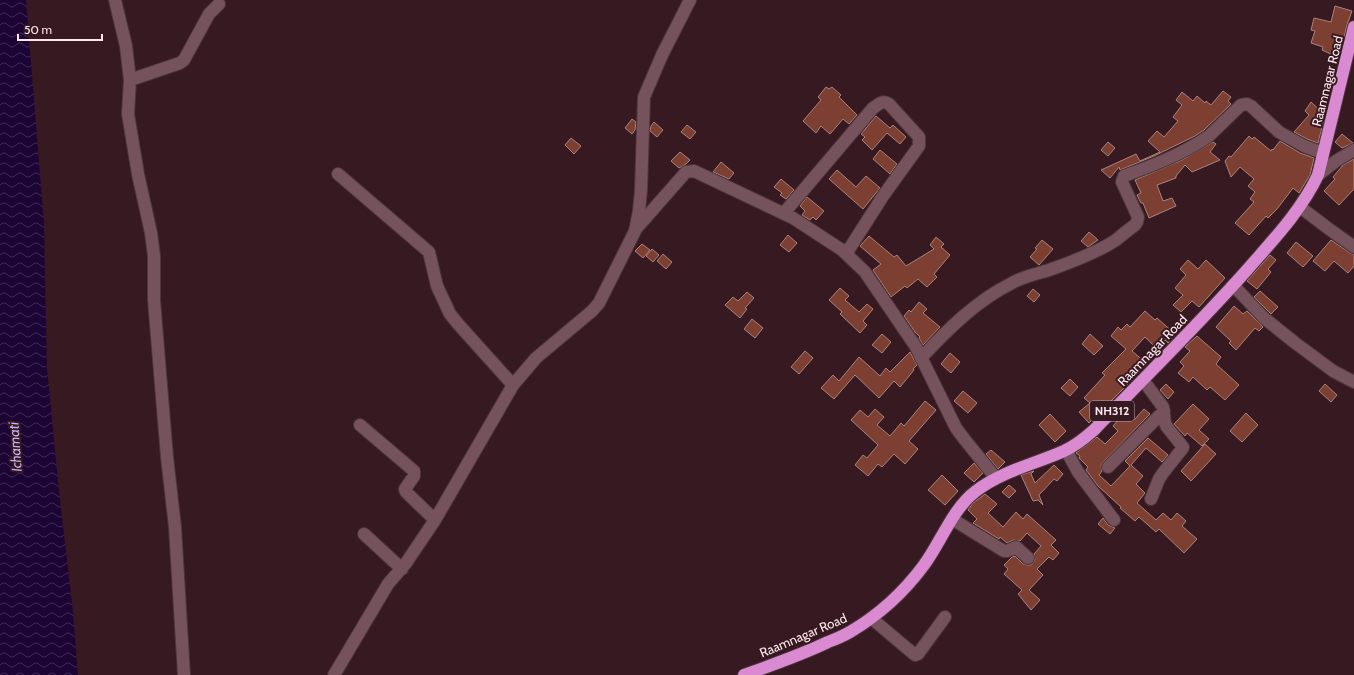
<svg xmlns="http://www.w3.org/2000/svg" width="1354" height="675" font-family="Cabin,sans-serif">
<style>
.water{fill:url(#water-waves)}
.building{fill:#7c3f32;stroke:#a9847b}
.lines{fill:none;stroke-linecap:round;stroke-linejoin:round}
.minor-casing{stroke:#4e353d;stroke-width:14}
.highway-casing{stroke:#4e353d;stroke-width:14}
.minor{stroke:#76535c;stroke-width:12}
.highway{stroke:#d98ad1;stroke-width:12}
.labels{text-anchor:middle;stroke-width:4;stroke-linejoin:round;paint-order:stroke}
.shield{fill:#361921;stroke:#c1aab0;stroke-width:1}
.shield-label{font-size:12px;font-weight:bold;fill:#fde8ed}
.street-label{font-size:13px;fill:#fde8ed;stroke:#361921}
.water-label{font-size:14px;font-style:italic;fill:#c8b2f4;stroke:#361921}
</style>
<defs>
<pattern id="water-waves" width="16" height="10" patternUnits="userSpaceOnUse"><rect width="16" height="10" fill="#1c0535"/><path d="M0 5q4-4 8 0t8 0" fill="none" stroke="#3e2953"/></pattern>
</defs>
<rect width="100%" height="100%" fill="#361921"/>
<path class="water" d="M0,0H26L44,224L47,368L59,491L73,612L78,675H0Z"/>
<path class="building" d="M1335,6L1352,11L1347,25L1339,58L1322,50L1323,47L1311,43L1315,31L1311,30L1314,18L1331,22Z
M826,87L829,89L832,87L841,95L839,97L857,115L849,124L843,119L830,134L821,126L816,133L803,121L821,100L818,97Z
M1223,91L1231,97L1228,101L1231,104L1204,130L1195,136L1154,156L1120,170L1119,167L1110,178L1101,170L1136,154L1140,161L1160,152L1148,141L1157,131L1164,137L1178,121L1173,117L1182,105L1176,100L1182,92L1193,101L1197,96L1205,103L1206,101L1211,105Z
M1311,102L1325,115L1318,143L1307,139L1294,132L1309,115L1305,111Z
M876,116L890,128L893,125L906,137L900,144L887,133L872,150L862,140L865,137L861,134Z
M632,119L636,122L635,130L632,134L625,128Z
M654,122L663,130L657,137L650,131L651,126Z
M687,125L696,132L690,139L681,132Z
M1342,134L1353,143L1342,148L1335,142Z
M1249,136L1252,139L1254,137L1271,151L1272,149L1273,150L1280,141L1300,153L1314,158L1310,175L1299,193L1293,188L1277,209L1268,218L1266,216L1249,235L1235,223L1254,202L1250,199L1255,192L1248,186L1254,179L1240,167L1231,177L1225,161L1229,156L1231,157Z
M571,138L581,146L574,154L565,145Z
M1108,142L1115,148L1108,156L1101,150Z
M1213,142L1216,144L1210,152L1220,160L1192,172L1185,165L1176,176V178L1157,185L1163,201L1172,198L1176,206L1149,218L1143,203H1141L1137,195L1141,193L1135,180L1182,160Z
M880,150L897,164L890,174L873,159Z
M680,152L690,160L686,164L679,168L671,161Z
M1354,159V189L1339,205L1324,191L1335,179L1333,177L1343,165Z
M721,162L734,173L729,179L713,172Z
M837,170L856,187L866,176L880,188L863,209L829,179Z
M781,179L794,190L786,199L780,195L782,193L774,187Z
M807,197L824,211L816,220L813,217L810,220L802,215L805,211L800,206Z
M1089,232L1098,240L1088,247L1081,241Z
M788,235L797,243L789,252L780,245Z
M869,236L894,257L897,255L906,266L934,249L930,245L936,237L944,244L941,247L950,255L934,274L937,277L927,287L918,279L907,288L905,286L891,297L873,270L881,264L860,246Z
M1042,240L1053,249L1039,265L1030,257L1037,249L1035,248Z
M1331,240L1350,253L1354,254V266L1348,273L1334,261L1325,271L1313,261Z
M1296,242L1313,256L1303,267L1287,253Z
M642,244L650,250L643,258L635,251Z
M652,249L659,255L653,262L646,256Z
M663,254L672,262L666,269L657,261Z
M1270,255L1276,260L1268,269L1271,272L1257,289L1247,281Z
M1188,260L1198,269L1206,260L1225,278L1199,307L1192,301L1181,312L1173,305L1183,295L1175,288L1186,275L1180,269Z
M840,288L849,296L845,300L859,312L867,304L873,309L863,321L867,325L860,333L840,314L842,312L829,300Z
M1033,289L1040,295L1034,302L1027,296Z
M1260,291L1278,307L1271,314L1254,297Z
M747,292L754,298L745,308L747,309L740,318L725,305L733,297L738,301Z
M919,302L927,309L923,313L940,327L923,345L919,338L920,337L915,332L904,316L909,310L911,312Z
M1234,306L1243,314L1247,311L1263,327L1259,331L1255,328L1236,350L1229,343L1231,341L1216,327Z
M1145,311L1155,320L1157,318L1175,334L1168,343L1165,340L1157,349L1145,337L1132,351L1146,363L1129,382V383L1089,423L1079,412L1090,403L1084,398L1105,375L1102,373L1126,349L1111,336L1118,327L1121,330L1127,324L1130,327Z
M752,319L763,328L755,338L744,329Z
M882,334L891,342L882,353L872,345Z
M1090,334L1103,346L1094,355L1082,344Z
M1197,336L1221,357L1216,364L1239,385L1225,400L1210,387L1207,390L1193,377L1189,382L1178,373L1184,366L1180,362L1190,351L1185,347Z
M805,351L813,358L799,374L791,367Z
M910,352L917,365L913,369L914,370L900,387L894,381L879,398L855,375L834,399L821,388L833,375L839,381L859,357L880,376L886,368L890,372Z
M950,353L960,362L951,373L941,364Z
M1070,379L1078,387L1070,396L1061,388Z
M1166,384L1174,392L1168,399L1160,390Z
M1325,384L1337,395L1331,402L1319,391Z
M963,391L977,403L968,413L954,401Z
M925,401L936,410L909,441L918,449L905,464L894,454L882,467L878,464L868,476L855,465L863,455L867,458L878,445L851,420L860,410L868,417L875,409L884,417L877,425L890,436L901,423L904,426Z
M1193,404L1209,419L1199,430L1209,439L1202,446L1187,433L1185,436L1174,424Z
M1144,409L1150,414L1103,462L1101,465L1102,471L1099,475L1111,486L1130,466L1125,461L1148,438L1168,455L1162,462L1146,448L1131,465L1143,476L1136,484L1145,493L1137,503L1156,520L1163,513L1171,520L1177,513L1186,521L1182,526L1197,539L1184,553L1159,529L1156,532L1139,517L1135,521L1120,508L1121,507L1098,486L1086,470L1088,467L1079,458L1080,456L1076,453L1097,437L1105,444L1118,431L1113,426L1119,419L1117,417L1123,411L1134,420Z
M1246,413L1258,425L1242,442L1230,431Z
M1050,414L1066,431L1055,442L1039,425Z
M1205,444L1216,454L1191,481L1181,471Z
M991,450L1005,462L998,469L986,454Z
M974,463L983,473L974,482L964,473Z
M1054,465L1063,474L1057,481L1054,479L1039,495L1043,505L1038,500L1033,501L1021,475L1034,471L1031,474L1035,483Z
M942,475L958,491L945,505L928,490Z
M1009,485L1016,491L1009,498L1002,492Z
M985,494L997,504L988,513L1003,527L1016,512L1023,519L1027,514L1056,540L1051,545L1059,553L1053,560L1049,557L1037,569L1043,575L1029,590L1040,600L1031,610L1018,594L1022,590L1004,574L1008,569L1004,565L1012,557L1015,556L1023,564L1027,565H1031L1035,560L1034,554L1041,546L1027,533L1020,541L1013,540L1007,543L1000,537L999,539L973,523L977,519L968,510L973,503Z
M1103,518L1108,525L1115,528L1110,534L1098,524Z"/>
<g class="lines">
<g class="minor-casing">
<path id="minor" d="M115,0L126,46L130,80L128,114L138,174L151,233L154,256V300L167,457L175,527L184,675
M130,80L180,63L184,60L209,14L219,4
M338,174L429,252L437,286L450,314L459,325L513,385
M1318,175L1336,161L1354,150
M1300,207L1329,229L1354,247
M784,213L873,108C879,104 882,100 889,104L919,137V146L883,196L846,254
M635,230L686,172L694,171L793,218L842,250L865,272L916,347L956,428L965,440L996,478
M1233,285L1264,318L1294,342L1333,371L1354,382
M921,358C948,329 976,301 1012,283C1024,276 1037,274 1049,270C1069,263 1098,252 1116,240C1122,235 1128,230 1135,225L1137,222L1138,217L1122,182L1124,176C1154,165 1183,154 1209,136L1241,105L1247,104L1251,106L1279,132L1304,146L1323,153
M1143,380L1163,407L1165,423L1167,427L1183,447L1182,449L1163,473L1159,479L1151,499
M360,425L414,471V476L405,489L406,492L435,520
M1066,450L1078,472L1114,520
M1108,467L1164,411
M952,519L1004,551H1007L1016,547L1028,558
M364,534L402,569
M871,618L915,655L918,654L945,617
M334,675L388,584L406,563L435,520L513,385L536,358L592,311L599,303L635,231L639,211L641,190L644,97L662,55L690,0"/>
</g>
<g class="highway-casing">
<path id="highway" d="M744,675C772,665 801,655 828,642C836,639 843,636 850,632C879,615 904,592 924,565C941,542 953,508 976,491C1002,471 1035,464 1064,451C1075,446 1085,438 1094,430C1145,377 1198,325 1247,270C1273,240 1301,211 1318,175L1354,27"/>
</g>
<use href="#minor" class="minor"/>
<use href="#highway" class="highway"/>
</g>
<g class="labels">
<rect class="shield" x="1090" y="401" width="44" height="20" rx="3"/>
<g class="shield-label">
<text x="1112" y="415">NH312</text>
</g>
<g class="street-label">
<text transform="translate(1327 81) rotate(-76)" y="5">Raamnagar Road</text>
<text transform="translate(1152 350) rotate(-46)" y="5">Raamnagar Road</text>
<text transform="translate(803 635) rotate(-23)" y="5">Raamnagar Road</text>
</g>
<g class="water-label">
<text transform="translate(15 447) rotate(-94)" y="5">Ichamati</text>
</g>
</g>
<path d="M18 34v6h84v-6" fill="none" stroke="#fde8ed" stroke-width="2"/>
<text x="24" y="34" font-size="12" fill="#fde8ed" stroke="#361921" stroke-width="3" paint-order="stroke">50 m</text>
</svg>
